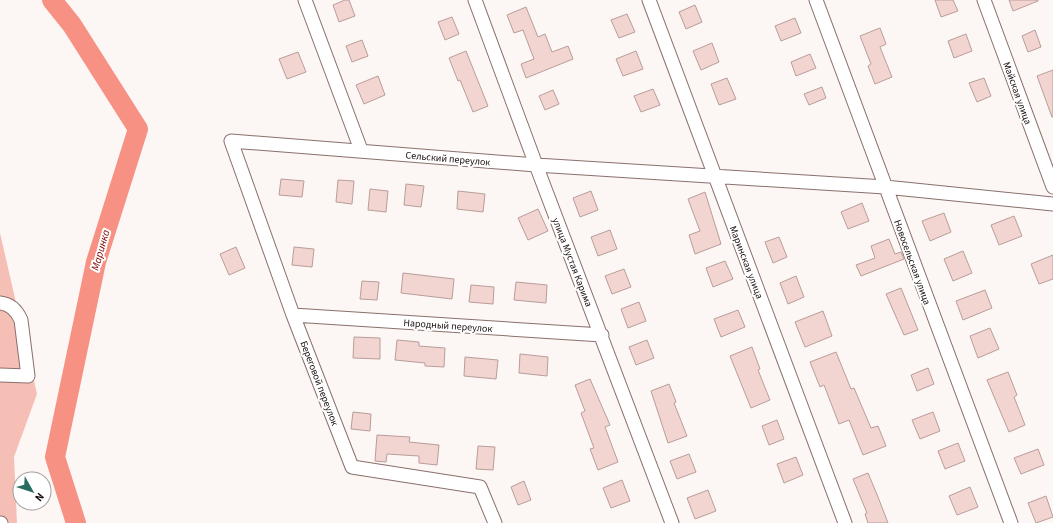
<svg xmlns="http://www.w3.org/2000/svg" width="1053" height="523" font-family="'Source Sans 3',sans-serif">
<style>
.green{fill:#f6bfb6}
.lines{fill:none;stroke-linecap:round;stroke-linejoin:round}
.river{stroke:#f79183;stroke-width:20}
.building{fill:#f2d5d1;stroke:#b99d99}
.minor-casing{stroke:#8a706c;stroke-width:15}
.minor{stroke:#fff;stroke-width:13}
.labels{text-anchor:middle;stroke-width:4;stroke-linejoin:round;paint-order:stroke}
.street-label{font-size:10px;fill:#19100e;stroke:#fff}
.water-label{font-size:11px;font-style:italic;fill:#810002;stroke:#fff}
</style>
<rect width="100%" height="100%" fill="#fcf6f5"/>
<path class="green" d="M0,233L37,394L14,457L17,523H0Z"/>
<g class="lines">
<path class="river" d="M52,0L72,25L138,129L96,262L55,457L76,523"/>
</g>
<path class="building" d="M345,0H349L355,16L339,22L333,5Z
M935,0H953L958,11L941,17Z
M1009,0H1038V1L1013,11Z
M695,5L702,22L686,29L679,12Z
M526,7L538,37L545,34L552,52L568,46L573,59L526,78L521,64L534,59L523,30L514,33L507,15Z
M627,14L635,32L619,38L611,20Z
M452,17L459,34L445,40L438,22Z
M795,18L801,33L781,41L775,26Z
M880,28L886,44L880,47L892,77L875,84L868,66L871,64L860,36Z
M1035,30L1041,47L1028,52L1022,36Z
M966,34L972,51L954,58L948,41Z
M362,40L368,56L352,62L346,46Z
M712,43L719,62L701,70L693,51Z
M466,51L488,106L473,112L460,80L458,81L449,58Z
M636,51L643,69L623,76L616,59Z
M298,52L306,72L287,79L279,59Z
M810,54L816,68L796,76L791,62Z
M1053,70V117H1052L1037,76Z
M378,76L385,95L364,104L356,85Z
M727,78L736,99L719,105L711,84Z
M984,78L991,96L977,102L969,83Z
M822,87L826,98L809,105L804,94Z
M653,89L660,105L641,112L634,96Z
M553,90L559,104L545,110L539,96Z
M281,179L304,181L302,197L279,195Z
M338,180L354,181L352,204L336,202Z
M406,184L424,186L421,207L404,205Z
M370,189L388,191L386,212L368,210Z
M458,191L485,194L483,212L457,209Z
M591,191L598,210L580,217L573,198Z
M705,192L721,244L695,254L689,235L700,231L688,199Z
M862,203L869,221L848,229L841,212Z
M538,209L548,231L528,240L518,218Z
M944,213L951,232L930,241L922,221Z
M1014,216L1022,236L999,245L991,225Z
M610,230L617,249L598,256L591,237Z
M779,237L787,257L773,263L765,242Z
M889,239L895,254L901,252L904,259L861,276L856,265L875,258L871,246Z
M236,247L245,268L229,275L220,254Z
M294,247L314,249L312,267L292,265Z
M963,251L972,273L953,281L944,259Z
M1053,255V279L1039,284L1031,264Z
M725,261L733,279L713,287L706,268Z
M624,269L631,287L612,294L605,276Z
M403,273L454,279L452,299L401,293Z
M796,276L804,297L788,304L780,283Z
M362,281L379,282L377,300L360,299Z
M516,282L547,285L546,303L514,300Z
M471,285L494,287L493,304L469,302Z
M901,288L918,330L904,335L886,294Z
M985,290L992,308L963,320L956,301Z
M639,302L646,321L628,328L621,309Z
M738,310L745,327L721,337L714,319Z
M823,311L832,336L805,347L795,322Z
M990,328L999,349L978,358L970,336Z
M354,337L380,338V359L353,358Z
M397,340L419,342V346L445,348L444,367L425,366V363L395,360Z
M647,340L654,358L636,365L629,347Z
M752,347L760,369L758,370L770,400L751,408L730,356Z
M836,352L851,389L854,388L871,428L878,426L886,446L863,455L849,420L839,424L824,385L820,387L810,362Z
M520,354L548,357L547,376L519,373Z
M465,357L498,360L496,379L464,376Z
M928,368L934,384L917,391L911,375Z
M1008,372L1017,395L1014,397L1025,425L1009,432L987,380Z
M590,379L610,425L605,427L618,462L598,470L590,449L594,448L581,413L585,411L575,385Z
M669,384L676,402L674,403L687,436L668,443L651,391Z
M353,412L371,414L370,431L351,429Z
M933,412L940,431L920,439L912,420Z
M777,420L784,439L769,445L762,426Z
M377,435L410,437L409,442L439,445L437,465L419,463V456L387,454L386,462L375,461Z
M958,443L965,461L945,469L938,451Z
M478,446L495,447L493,470L476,469Z
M1038,449L1044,465L1021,474L1014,458Z
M689,454L696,472L677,479L670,461Z
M796,457L803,475L784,483L777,464Z
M868,473L878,497L888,523H868L865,514L867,513L853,479Z
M622,480L630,501L611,508L603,488Z
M524,481L531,500L518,505L511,487Z
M970,487L978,507L957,515L949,496Z
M708,490L716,511L695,519L687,498Z
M1046,496L1053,517L1036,523L1028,503Z"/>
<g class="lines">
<g class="minor-casing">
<path id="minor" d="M305,0L361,150
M475,0L536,165L672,523
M649,0L845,523
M816,0L1011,523
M984,0L1053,187
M0,303C11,304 17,311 21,320L28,376L0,375
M293,315L602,335
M0,523H1
M495,523L480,487L352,467L293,315L231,141L536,165L885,187L1053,204"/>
</g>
<use href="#minor" class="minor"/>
</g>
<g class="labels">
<g class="street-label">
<text transform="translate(1018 93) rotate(70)" y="4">Майская улица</text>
<text transform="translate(448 158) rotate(5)" y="4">Сельский переулок</text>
<text transform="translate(573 262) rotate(69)" y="4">улица Мустая Карима</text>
<text transform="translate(747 262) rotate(69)" y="4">Маринская улица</text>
<text transform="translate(913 262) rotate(70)" y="4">Новосельская улица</text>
<text transform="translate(448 325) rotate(4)" y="4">Народный переулок</text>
<text transform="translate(320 383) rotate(69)" y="4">Береговой переулок</text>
</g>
<g class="water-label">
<text transform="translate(100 250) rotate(-74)" y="4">Маринка</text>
</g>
</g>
<g transform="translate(32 491) rotate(129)"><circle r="19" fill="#ffffff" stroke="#a39f9f"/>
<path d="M0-3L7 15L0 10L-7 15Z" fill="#286c5f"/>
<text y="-6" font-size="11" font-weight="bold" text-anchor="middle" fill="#19100e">N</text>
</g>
</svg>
